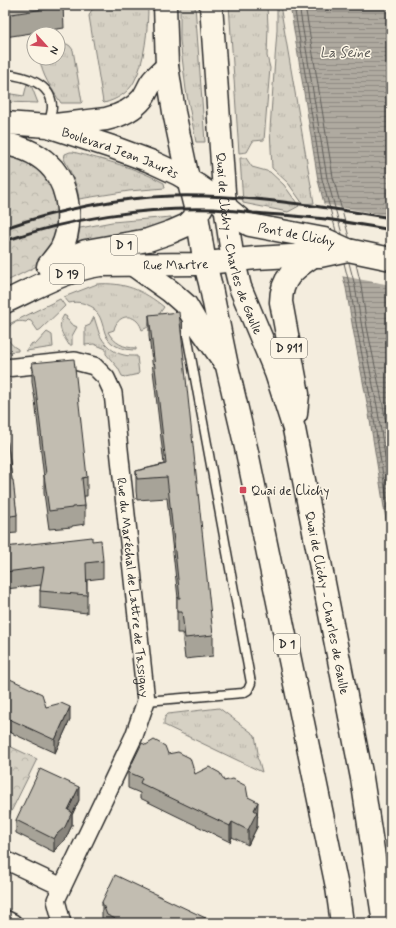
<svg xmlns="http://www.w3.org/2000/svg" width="396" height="928" font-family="Mynerve,sans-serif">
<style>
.grass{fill:url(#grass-tufts);stroke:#807e78}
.park{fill:url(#park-crowns);stroke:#807e78}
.water{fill:url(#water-rules);stroke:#7a7771}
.pier{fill:#f4edde}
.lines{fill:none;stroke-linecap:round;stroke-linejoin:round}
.shore{stroke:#605e5a;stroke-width:1}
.service-casing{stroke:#2b2b2b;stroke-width:11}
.minor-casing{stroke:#2b2b2b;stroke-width:20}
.primary-casing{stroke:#2b2b2b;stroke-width:25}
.service{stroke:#fcf5e5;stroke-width:8}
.minor{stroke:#fcf5e5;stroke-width:17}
.primary{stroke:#fcf5e5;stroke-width:22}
.rail{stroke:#2b2b2b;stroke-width:3}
.wall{fill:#a7a398;stroke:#2b2b2b}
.shaded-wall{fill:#88847c;stroke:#2b2b2b}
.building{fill:#c2bdb1;stroke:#2b2b2b}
.poi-dot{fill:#d1495b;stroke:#fcf5e5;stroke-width:1.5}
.labels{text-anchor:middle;stroke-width:3;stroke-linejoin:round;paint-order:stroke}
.shield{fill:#fcf5e5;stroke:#6a6863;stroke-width:1}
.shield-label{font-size:12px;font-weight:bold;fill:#2b2b2b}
.street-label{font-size:13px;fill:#2b2b2b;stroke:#fcf5e5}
.poi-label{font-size:13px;fill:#2b2b2b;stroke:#fcf5e5;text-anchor:start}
.water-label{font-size:14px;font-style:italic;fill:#595754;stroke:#fcf5e5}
</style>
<defs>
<pattern id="grass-tufts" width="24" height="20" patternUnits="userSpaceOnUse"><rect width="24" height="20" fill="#d6d1c4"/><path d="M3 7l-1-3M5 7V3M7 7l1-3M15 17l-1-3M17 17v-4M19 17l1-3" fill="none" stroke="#b8b4a9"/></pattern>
<pattern id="park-crowns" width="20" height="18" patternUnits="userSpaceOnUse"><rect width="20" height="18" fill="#d6d1c4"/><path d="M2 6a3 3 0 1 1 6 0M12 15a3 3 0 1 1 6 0" fill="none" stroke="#b8b4a9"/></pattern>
<pattern id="water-rules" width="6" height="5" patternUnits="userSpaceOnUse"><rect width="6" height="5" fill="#afaaa0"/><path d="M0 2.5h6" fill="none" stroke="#8f8b83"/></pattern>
</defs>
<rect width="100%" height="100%" fill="#f4edde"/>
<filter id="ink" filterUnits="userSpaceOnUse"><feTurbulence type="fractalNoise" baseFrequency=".025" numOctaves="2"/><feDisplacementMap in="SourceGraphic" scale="8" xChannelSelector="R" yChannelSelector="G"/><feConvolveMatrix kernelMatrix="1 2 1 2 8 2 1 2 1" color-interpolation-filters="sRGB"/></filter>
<g filter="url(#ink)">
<path class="grass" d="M98,5H148C148,28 145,62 134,82C128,93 116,100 104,103L103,102L89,16L91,11Z
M180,5H195L205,142H196L186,90L180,40Z
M229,5H267L268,27L267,56L270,68L264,140L253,141L247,152L239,153Z
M277,5H280L314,203L303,204L288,183L272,168L270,129L277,30Z
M67,44L70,46L73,50L82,102L81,103H61C52,89 41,75 40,58H58V45Z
M27,84L31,85L38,103L5,102V93L24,96Z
M70,152H73C104,160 135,167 164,183L165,188L129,191L79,199C77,184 71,172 64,159L65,154Z
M240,158H246L252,167L270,172L284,185L299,206L288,212L243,203Z
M171,217L172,223L149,231L77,244L80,228L112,222Z
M97,284C124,282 143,290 164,307C156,318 156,324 142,330C141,327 140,324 137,321C127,312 116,319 114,330L108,332C114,343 124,348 136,348V350C123,350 109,346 105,333C102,324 101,315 94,310V308C85,303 79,301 69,303L64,297Z
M60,299L65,306L41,329L38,331L31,321L28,320L26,322C6,317 0,340 18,349V351L5,352V326Z
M64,315L67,317L66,319L68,320L71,324L77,327L72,336V345H69C63,335 56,327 64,315Z
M94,317C96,322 97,328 99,333C103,343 113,353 124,355C128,356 132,356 137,356L139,374L125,377L122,376L118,368L106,354V349L94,344L85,345V327L90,325Z
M47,332L52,335L53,347L26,351L32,343L35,345Z
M219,708L255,735L258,753L257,758L259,761L262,772L164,725C164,720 164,717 168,714Z"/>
<path class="park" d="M5,149L40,164L65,214L44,260L35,267L5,282Z
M5,744L37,759L5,824Z"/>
<path class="water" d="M290,5H391V551L368,408L353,329L346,288L318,180Z"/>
<path class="pier" d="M322,204L391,216V285L341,276Z"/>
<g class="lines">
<path class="shore" d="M294,5L322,179L336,231
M299,5L327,178L342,234
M305,5L333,177L349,237
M344,263L350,287L357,329L372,407L391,525
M349,263L355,286L362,328L377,406L391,494
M356,264L361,285L367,327L383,405L391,455"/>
<g class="service-casing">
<path id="service" d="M5,74C24,76 52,83 52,107C52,113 49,120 48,126
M146,701L243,693L248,690L251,683L187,335V323H193"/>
</g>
<g class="minor-casing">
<g id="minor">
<path id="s1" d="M5,368L75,361L94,366L106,378L113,393L146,701L134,736L56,900L62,923"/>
<path d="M5,860L62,887"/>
<path d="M5,919L13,923"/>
</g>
</g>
<g class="primary-casing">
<g id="primary">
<path d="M165,5L167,66L174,112L188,179L197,215L205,264L210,283L227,366L247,452L337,887L342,923"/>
<path id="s2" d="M211,5L225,206L232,254L240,287L276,373L294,429L362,778L384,923"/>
<path id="s3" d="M5,123L48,126L112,147L150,161L178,174L197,185L210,194L241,220L250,225L324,239L348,250L391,259"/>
<path d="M55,125L106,119C119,116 133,110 142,99C146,94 148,88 151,83C155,77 162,72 167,66"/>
<path d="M5,144C23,147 41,155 53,169C70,190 73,226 61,249C57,255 52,261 48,266"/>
<path d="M63,260L86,251L148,240L171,232L187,225L197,215L203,205"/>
<path d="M132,264L170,291L186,305L196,322L223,360"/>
<path id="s4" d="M5,302C35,288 66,270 100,265L196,264L256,258L291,256H320L348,250"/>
<path d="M296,414L298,394L281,302C281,278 295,268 313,256"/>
</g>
</g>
<use href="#service" class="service"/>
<use href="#minor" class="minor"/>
<use href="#primary" class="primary"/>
<path class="rail" d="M5,228C58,210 115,198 171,196C245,194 318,206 391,218
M5,241C70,218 144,207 213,209C227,210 240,211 253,213C277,215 301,216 325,219C347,222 369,226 391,230"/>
</g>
<path class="wall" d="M5,5H63L64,28L5,37Z
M149,315L213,635V656L185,659L182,633H177V598H178L167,498L137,500L136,491V471L164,464L149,336Z
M32,363L87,477V496H84L85,506V524L72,526V527L49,529L44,493V478L35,400L32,382Z
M5,419L12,480L17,515V533L5,534Z
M92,541L103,561V578L87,580V613L40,608V591L41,585L6,589L5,590V547Z
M5,681L46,707L70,720L55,753L5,730Z
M146,745L168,754L195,774L224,781L248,797L258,817L257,818V827L248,845L232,837L230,842L140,798V793L128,788V772Z
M79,800L72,815V825L65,840L57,847L54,852L16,833V820Z
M102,902L216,923H104L102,918Z"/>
<path class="shaded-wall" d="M6,572V589L5,590V573Z
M70,707V720L55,753V740Z
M79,787V800L72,815V825L65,840L57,847L54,852V839Z
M258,802L257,827L248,845V830L254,810Z
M232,822V837L230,842V826Z"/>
<path class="building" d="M5,5H63L64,6L5,15Z
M179,312L213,635L185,638L182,612H177V598H180L167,477L137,479L136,471L166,464L149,315Z
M74,359L87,477L82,478L85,506L72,507V508L49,511L44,475L46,474L35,381L32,363Z
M5,419L12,480H13L17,515L5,517Z
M92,537V541L101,540L103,561L86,563L87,595L40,591L44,567L6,572L5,573V547Z
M10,679L42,694L46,707L61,703L70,707L55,740L5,717V681Z
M154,740L165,746L168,754L178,752L190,758L195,774L209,767L220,773L224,781L233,779L246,786L248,797L258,802L254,810L257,812L248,830L232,822L230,826L140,783L142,778L128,772L142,743L146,745Z
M40,769L79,787L68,810L72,812L65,827L57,834L54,839L16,820Z
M115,875L216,923H129L128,921H120L107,915L102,902Z"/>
</g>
<rect class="poi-dot" x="239" y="486" width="8" height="8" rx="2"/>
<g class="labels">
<g class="shield">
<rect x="111" y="235" width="26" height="20" rx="3"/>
<rect x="50" y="264" width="34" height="20" rx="3"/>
<rect x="271" y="338" width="36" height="20" rx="3"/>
<rect x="274" y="634" width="26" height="20" rx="3"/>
</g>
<g class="shield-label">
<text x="124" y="249">D 1</text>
<text x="67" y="278">D 19</text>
<text x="289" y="352">D 911</text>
<text x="287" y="648">D 1</text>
</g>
<g class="street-label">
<text dy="5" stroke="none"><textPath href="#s3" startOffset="120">Boulevard Jean Jaurès</textPath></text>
<text dy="5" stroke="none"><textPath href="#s3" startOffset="318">Pont de Clichy</textPath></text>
<text dy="5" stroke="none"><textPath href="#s2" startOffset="241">Quai de Clichy - Charles de Gaulle</textPath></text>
<text dy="5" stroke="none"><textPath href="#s4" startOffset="178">Rue Martre</textPath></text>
<text dy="5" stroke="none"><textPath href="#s1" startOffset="319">Rue du Maréchal de Lattre de Tassigny</textPath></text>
<text dy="5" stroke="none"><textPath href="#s2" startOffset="613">Quai de Clichy - Charles de Gaulle</textPath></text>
</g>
<g class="poi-label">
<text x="251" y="495">Quai de Clichy</text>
</g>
<g class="water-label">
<text x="345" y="57">La Seine</text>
</g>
</g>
<rect width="396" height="928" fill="none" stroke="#fcf5e5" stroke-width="20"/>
<rect x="10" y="10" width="376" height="908" fill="none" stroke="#2b2b2b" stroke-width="1.5" filter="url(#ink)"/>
<g transform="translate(46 46) rotate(117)"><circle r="19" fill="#fcf5e5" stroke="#a8a49b"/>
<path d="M0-3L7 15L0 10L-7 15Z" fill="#d1495b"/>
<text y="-6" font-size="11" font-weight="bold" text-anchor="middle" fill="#2b2b2b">N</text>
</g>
</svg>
